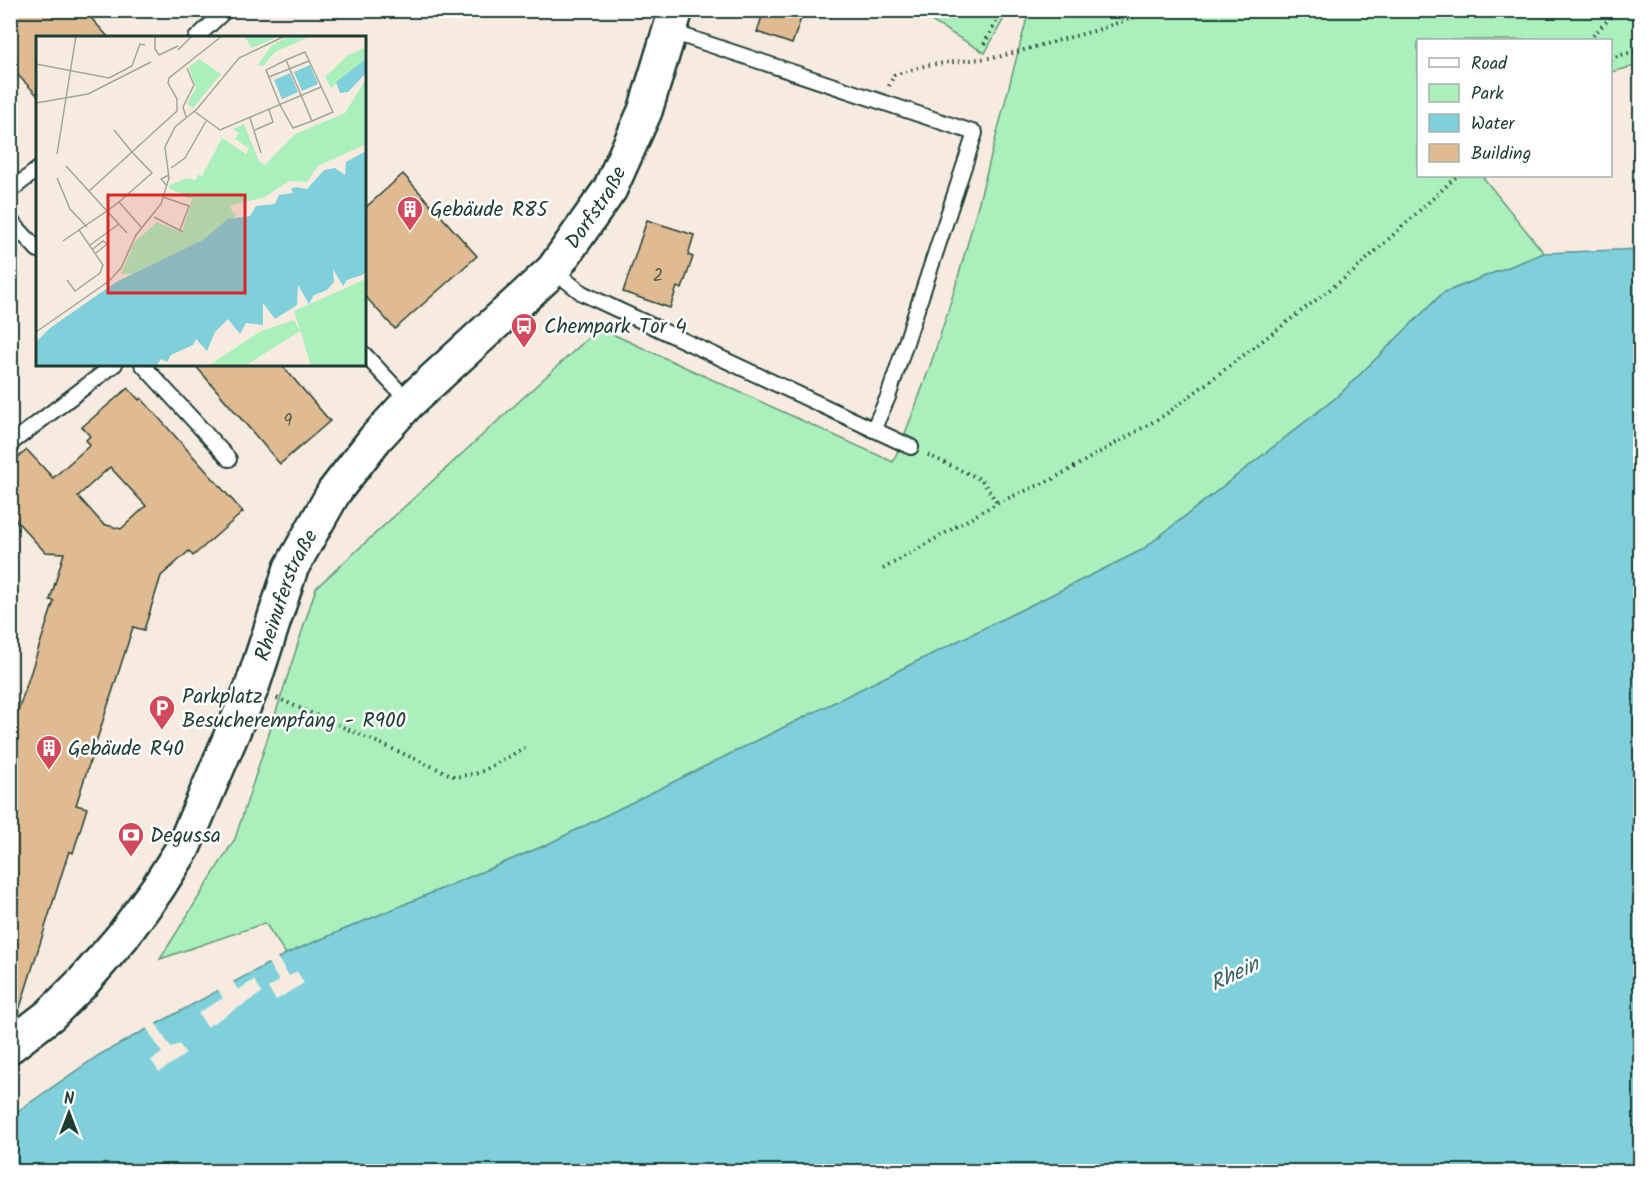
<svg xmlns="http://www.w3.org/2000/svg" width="1651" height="1182" font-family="Kalam,sans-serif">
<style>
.green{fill:#abf0bc;stroke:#659678;stroke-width:1.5}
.water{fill:#7fd0da;stroke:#599598;stroke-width:1.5}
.pier{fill:#f6ebde}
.building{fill:#e0bb91;stroke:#1f3d34;stroke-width:1.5;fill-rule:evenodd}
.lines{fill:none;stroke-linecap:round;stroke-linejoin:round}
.service-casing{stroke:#1f3d34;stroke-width:18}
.tertiary-casing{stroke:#1f3d34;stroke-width:38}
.path{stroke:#1f3d34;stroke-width:4;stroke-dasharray:1.5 4.5;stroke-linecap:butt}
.service{stroke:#fff;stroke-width:14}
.tertiary{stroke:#fff;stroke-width:33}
.labels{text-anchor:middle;stroke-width:5;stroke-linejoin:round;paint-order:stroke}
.number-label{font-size:18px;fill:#4f5c4b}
.street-label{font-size:21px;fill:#1f3d34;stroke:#fff}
.poi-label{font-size:21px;fill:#1f3d34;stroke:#fff;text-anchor:start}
.water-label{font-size:22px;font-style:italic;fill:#37625e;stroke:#fff}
.inset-road{fill:none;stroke:#a0a59a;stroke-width:1.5}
.view{fill:#d62828;fill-opacity:0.15;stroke:#d62828;stroke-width:3}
.inset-edge{fill:none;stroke:#1f3d34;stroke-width:3}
</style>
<rect width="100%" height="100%" fill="#f6ebde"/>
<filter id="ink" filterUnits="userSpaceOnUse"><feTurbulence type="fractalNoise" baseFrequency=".0167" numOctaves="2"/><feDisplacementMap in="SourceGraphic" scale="12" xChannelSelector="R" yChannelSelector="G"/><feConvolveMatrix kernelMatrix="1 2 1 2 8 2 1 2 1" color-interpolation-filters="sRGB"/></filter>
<g filter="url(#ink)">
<path class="green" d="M914,11H1008L985,53Z
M1029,11H1640V65L1611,72L1610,40H1418V176H1482L1544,253L1443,293L1338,396L1142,550L546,845L286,954L265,923L160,959L235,839L316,588L599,328L893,462C955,319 988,161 1029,11Z"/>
<path class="water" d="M1640,249V1171L11,1172V1116L99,1055L286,954L546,845L1142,550L1338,396L1443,293L1544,253Z"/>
<path class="pier" d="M276,956L289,976L297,971L304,983L276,1000L268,988L279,981L267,961Z
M232,980L238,990L254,980L262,993L207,1027L198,1013L223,998L217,988Z
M155,1022L171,1048L179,1044L186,1054L159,1072L151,1060L162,1053L146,1027Z"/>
<path class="building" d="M10,10H84L109,38H38V96L10,67Z
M764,10H804L792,44L757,32Z
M403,174L477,256L395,329L364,295V209Z
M647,220L694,235L688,255L693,257L682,289L677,287L670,308L623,292Z
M194,364H281L330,421L280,464Z
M128,388L139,400L141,398L243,512L193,556L189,551L161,576L144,630L133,627L76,805L87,808L73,853L69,851L17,1017L10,1021V736L54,601L50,600L64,553L45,552L10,514V464L27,450L53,478L90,445L86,440L90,436L82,427ZM110,467L146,506L121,529L103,524L78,496Z"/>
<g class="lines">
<g class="service-casing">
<path id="service" d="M669,31L975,133L888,397L873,430
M196,38L226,10
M10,191L38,169
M10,220L38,250
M553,270L582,293L911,447
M364,354L409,402
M142,364L229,459
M10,444L115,364"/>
</g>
<g class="tertiary-casing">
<g id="tertiary">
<path id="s1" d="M10,1046L50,1015L83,982L122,937L157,889L183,848L252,687L291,568L334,492L375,439L409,402L553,270L610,189L645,111L676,10"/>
</g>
</g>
<path class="path" d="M934,14L936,10
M1589,40L1617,10
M984,44L1002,10
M1610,58L1640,50
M889,86L894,75L927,65L998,57L1097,30L1155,10
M928,455L982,480L997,503
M883,569L997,503L1053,479L1165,415L1354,271L1457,176
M277,698L456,777L479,773L528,746"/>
<use href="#service" class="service"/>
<use href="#tertiary" class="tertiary"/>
</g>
</g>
<defs>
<g id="building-pin" transform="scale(1.35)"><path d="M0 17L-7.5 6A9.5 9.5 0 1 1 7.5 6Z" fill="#d1495b" stroke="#fff"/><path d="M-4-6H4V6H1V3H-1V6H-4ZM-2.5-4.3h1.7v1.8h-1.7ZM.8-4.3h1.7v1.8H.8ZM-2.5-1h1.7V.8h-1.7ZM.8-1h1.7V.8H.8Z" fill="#fff"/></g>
<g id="bus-pin" transform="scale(1.35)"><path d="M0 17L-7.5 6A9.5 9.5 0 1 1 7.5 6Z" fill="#d1495b" stroke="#fff"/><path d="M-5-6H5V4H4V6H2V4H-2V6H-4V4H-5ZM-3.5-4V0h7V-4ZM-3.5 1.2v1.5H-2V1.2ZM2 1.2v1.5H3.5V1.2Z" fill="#fff"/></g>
<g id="parking-pin" transform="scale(1.35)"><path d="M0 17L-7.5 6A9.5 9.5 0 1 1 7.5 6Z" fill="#d1495b" stroke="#fff"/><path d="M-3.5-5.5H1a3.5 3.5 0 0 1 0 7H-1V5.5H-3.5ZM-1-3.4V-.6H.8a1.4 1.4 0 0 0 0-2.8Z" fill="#fff"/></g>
<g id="bank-pin" transform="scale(1.35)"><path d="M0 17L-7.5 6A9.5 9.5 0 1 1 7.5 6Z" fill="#d1495b" stroke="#fff"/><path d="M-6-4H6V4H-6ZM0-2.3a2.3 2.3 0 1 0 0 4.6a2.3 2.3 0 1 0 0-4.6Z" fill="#fff"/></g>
</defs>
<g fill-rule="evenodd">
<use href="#building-pin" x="410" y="209"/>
<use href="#bus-pin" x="524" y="326"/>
<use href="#parking-pin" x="162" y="708"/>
<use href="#building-pin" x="49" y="748"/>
<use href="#bank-pin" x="131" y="835"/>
</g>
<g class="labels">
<g class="number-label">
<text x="658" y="281">2</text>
<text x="288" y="426">9</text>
</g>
<g class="street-label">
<text dy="7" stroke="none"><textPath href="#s1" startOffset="1041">Dorfstraße</textPath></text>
<text dy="7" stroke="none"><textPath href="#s1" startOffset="538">Rheinuferstraße</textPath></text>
</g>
<g class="poi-label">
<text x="430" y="216">Gebäude R85</text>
<text x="544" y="333">Chempark Tor 4</text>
<text x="182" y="703">Parkplatz<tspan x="182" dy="24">Besucherempfang - R900</tspan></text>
<text x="68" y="755">Gebäude R40</text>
<text x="150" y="842">Degussa</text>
</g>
<g class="water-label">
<text transform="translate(1234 973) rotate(-26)" y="8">Rhein</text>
</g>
</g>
<g transform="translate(36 36)">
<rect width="330" height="330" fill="#f6ebde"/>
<path d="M208,0H244L216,12ZM252,0H275L239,16L227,30L222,29L235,10ZM330,11V23L295,52L289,41L311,20ZM163,23L185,38L157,72L151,68L160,52L153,31ZM330,43V108L282,130L271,146L253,145L229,161L193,170L200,180L167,204L96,238H85L98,207L121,186L146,197L157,160L154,163L133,152L134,149L150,142L160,144L162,138L166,140L186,102L210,118L213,112L199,103L203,97L197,93L208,88L223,125L229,129L259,98L309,77ZM330,243V330H275L258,275ZM258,284L264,295L209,330H172L225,295Z" fill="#abf0bc"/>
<path d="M330,23V37L312,56L304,57L300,46ZM274,29L282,48L266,55L258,36ZM254,37L262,56L246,63L238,44ZM330,115V236L326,239L311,244L307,250L297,233L298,246L291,254L278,259L273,268L262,249L261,269L239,283L227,267V289L210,287L204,298L192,283L179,296L171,315L160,303L157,309L135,319L131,326L125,323L120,330H0V306L14,292L80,246L167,204L192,183L214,180L220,170L239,168L243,159L257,157L255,153L259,151L271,153L288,134L299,132L309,139L310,126Z" fill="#7fd0da"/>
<path class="inset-road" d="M119,0V13L123,19L142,10M142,14L156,0M269,16L297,76L276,85L250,24ZM250,24L230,34L244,69L257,92L276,85M0,28L73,42L96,30L104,8L109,9M233,41L273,25M0,67L52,58L115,26M158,75L184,94L285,51M150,81L147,71L158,49L151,32M214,82L225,117M78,94L96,116L141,75V63L132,47L133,42L186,0M219,94L237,86L233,74M21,118L40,0M30,130L71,175L83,166L106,192M135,132L149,122L170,85M21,142L34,173L51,191M131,150L125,143L133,139M53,155L96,116L116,137L83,166M127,161L153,170L144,194M118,181L147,196M27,205L43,194M54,209L83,188M57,213L67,205L71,208L60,217M31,244L39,255L64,237L67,229L43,194L71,175L91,197M0,296L73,245L85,232L100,199L125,168L133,142L129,111L139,91L161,73L203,22L249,0"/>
<path class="view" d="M72,159H209V257H72Z"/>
<rect width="330" height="330" class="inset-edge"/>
</g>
<rect width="1651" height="1182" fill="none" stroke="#fff" stroke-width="36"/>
<rect x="18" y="18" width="1615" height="1146" fill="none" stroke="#1f3d34" stroke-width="2" filter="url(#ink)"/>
<rect x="1417" y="39" width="195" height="138" fill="#ffffff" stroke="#a5b1ae" stroke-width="1.5"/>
<rect x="1429" y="58" width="30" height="9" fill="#ffffff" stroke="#a5b1ae" stroke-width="1.5"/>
<text x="1471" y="69" font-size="18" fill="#1f3d34">Road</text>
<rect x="1429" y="84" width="30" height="18" fill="#abf0bc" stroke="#a5b1ae" stroke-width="1.5"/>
<text x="1471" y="99" font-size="18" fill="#1f3d34">Park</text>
<rect x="1429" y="114" width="30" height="18" fill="#7fd0da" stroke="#a5b1ae" stroke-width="1.5"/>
<text x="1471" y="129" font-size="18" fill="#1f3d34">Water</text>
<rect x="1429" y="144" width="30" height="18" fill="#e0bb91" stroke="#a5b1ae" stroke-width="1.5"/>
<text x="1471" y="159" font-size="18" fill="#1f3d34">Building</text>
<g transform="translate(69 1113)" stroke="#ffffff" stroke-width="4.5" paint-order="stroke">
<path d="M0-4.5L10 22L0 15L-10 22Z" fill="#1f3d34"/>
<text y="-9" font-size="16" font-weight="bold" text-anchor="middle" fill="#1f3d34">N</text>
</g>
</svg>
